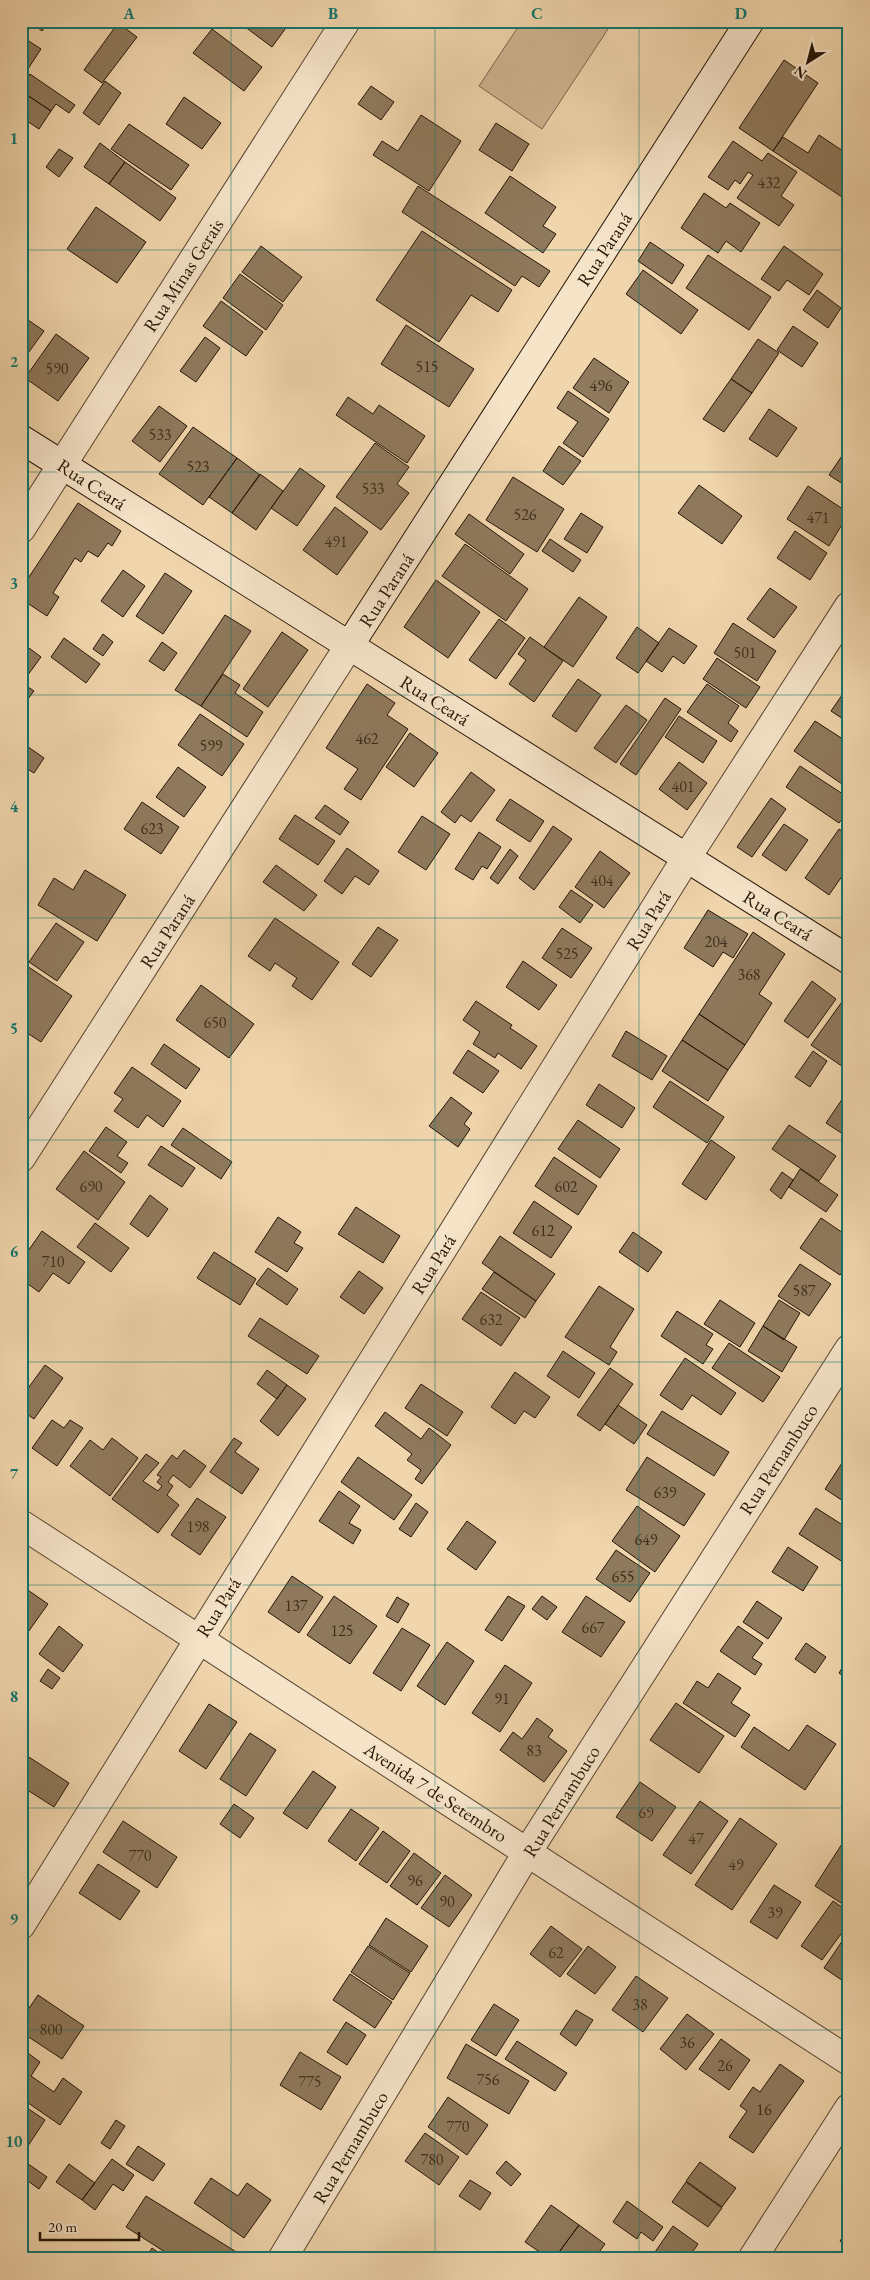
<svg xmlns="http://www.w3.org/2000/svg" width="870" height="2280" font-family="'EB Garamond',serif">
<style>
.green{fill:#ceb490;stroke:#79644b}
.building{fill:#8f795c;stroke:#241506}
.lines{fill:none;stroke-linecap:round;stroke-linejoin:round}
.street-casing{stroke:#574530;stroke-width:30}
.secondary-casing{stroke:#241506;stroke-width:30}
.street{stroke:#f6e4c9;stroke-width:28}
.secondary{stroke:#f6e4c9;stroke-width:28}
.grid{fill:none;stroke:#0f766e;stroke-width:1;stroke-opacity:0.55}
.labels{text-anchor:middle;stroke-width:4.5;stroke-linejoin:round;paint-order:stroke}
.number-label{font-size:16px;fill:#3f2e1c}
.street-label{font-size:19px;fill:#241506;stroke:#f6e4c9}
.neatline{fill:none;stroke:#0f766e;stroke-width:2}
.grid-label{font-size:16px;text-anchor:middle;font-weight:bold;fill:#0f766e}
</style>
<rect width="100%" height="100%" fill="#f1d5ac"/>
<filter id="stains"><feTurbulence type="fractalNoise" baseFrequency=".004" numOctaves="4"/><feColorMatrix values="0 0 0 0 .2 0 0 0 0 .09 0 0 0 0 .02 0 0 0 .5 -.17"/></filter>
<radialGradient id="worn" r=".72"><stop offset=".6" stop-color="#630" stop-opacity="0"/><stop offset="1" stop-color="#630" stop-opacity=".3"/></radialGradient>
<path class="green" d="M522,21H604L610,26L542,129L479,86Z"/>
<path class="building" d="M29,21H49L42,31Z
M162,21H179L173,29Z
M237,21H291L272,47Z
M118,23L137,37L102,83L84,70Z
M212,29L262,67L244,91L193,53Z
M21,36L41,49L24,75L21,73Z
M784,60L818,83L773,151L739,128Z
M30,74L75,105L69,113L56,104L51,111L21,91V87Z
M105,81L121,93L99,125L83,113Z
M371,86L394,102L381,120L358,104Z
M21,91L51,111L39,129L21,117Z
M184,97L221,123L202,149L166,124Z
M421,115L461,141L429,191L373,155L382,141L398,151Z
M496,123L529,144L512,171L479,150Z
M129,124L189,165L171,190L111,149Z
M819,135L849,155V194L845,199L773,151L783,137L808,153Z
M733,141L762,161L768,153L797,172L781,196L794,205L779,226L737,198L753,175L748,172L740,184L735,180L728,190L708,177Z
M100,143L125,162L109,184L84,167Z
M59,149L73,158L59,177L46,167Z
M125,162L176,198L160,221L109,184Z
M510,176L556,207L543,226L556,234L543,253L485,213Z
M418,186L550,271L539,287L522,276L515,286L402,212Z
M704,193L726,208L730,203L760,223L741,252L726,241L718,253L681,228Z
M96,207L146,242L117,283L67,249Z
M422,231L512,290L498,312L471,295L439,342L376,300Z
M650,242L684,265L672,284L638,261Z
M261,246L302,277L283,302L242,272Z
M784,246L823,274L809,295L787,280L779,291L761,279Z
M708,255L771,297L749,330L686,288Z
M643,270L698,310L681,334L626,294Z
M240,274L283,305L266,330L223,298Z
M817,290L841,308L828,328L803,310Z
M221,301L263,332L246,356L203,326Z
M21,315L44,331L21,363Z
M406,325L474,369L449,407L381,364Z
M793,326L818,343L802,367L777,350Z
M56,334L89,358L58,401L25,378Z
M205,337L220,348L196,382L180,371Z
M758,339L779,353L752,393L731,379Z
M594,358L629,382L609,413L573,388Z
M731,379L752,393L724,432L703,419Z
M568,391L609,419L583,457L563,443L578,422L557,408Z
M348,397L373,414L379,405L425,436L407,463L336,415Z
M159,406L187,426L160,462L132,441Z
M769,409L797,428L777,457L749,439Z
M193,427L237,458L203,505L159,474Z
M375,443L409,467L397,484L409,493L381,530L336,497Z
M559,446L581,461L563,485L543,471Z
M846,450L849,452V488L829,475Z
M237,458L260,475L232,513L209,497Z
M300,468L325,486L297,526L271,508Z
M260,474L283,491L256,530L232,513Z
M513,477L564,509L537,552L486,520Z
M699,485L742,516L722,544L678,513Z
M808,486L849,513L829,546L787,519Z
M78,503L121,531L112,546L108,543L98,557L88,551L81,562L75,558L53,593L59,597L47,616L21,599V589Z
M335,507L368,532L337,575L303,550Z
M581,513L603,527L587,553L564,539Z
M469,514L524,554L510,574L455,534Z
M795,531L827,553L810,580L777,558Z
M550,539L581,560L573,572L542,551Z
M465,544L528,589L506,621L442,576Z
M123,570L145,586L123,617L101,601Z
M165,573L192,591L163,634L136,616Z
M436,580L480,612L448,658L404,627Z
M770,588L797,607L774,638L747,619Z
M579,597L607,617L573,667L544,647Z
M225,615L251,631L201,706L175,690Z
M499,619L525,638L496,679L469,660Z
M733,623L776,651L757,681L714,653Z
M637,627L659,643L638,673L616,658Z
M669,628L697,646L684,664L673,656L662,672L646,661Z
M282,632L308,650L268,707L243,689Z
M103,634L113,642L103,656L93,649Z
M530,637L563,661L534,702L509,684L526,660L518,654Z
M64,638L100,664L86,683L51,657Z
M21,642L41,657L22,683L34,691L21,708Z
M162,642L177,653L164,671L149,661Z
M717,658L760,687L746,708L703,679Z
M223,674L240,685L235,693L263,712L247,737L201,706Z
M578,679L601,695L576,732L552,716Z
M367,684L395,703L387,715L408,729L361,800L344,789L358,769L326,748Z
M707,684L739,706L728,723L738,731L731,742L687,712Z
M849,685V723L831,711Z
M665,698L681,709L636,775L620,764Z
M626,705L647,720L616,763L594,748Z
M200,714L244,744L222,776L178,745Z
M679,716L717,741L703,763L665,737Z
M815,721L849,743V775L842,784L794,751Z
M410,733L438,753L414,787L386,767Z
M21,742L44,758L34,773L21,765Z
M679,762L707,783L687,810L659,789Z
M800,766L849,798V809L839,823L786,787Z
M178,767L206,787L184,817L156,797Z
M471,772L495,790L471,822L461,815L455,823L441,812Z
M771,798L786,809L752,857L737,847Z
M510,799L544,821L530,842L496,820Z
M142,802L179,827L161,854L124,829Z
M325,805L349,822L340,835L315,818Z
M295,815L335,841L318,865L279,839Z
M422,816L450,834L426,870L398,852Z
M784,824L808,840L786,871L762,855Z
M553,826L572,839L534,890L519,878Z
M839,829L849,836V866L829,895L805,878Z
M479,832L501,847L487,869L482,866L473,880L455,869Z
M347,848L379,871L369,885L355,876L342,894L324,881Z
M510,849L518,856L498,884L490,878Z
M600,851L630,873L604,908L575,887Z
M276,865L317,895L304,911L263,882Z
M85,870L126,895L97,941L38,905L54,878L73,890Z
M571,890L593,905L580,923L559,907Z
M708,910L748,934L733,958L723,952L713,967L684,948Z
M275,918L339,962L312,1000L292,986L297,978L275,963L270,971L248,956Z
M56,923L84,942L57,981L29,962Z
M378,927L398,940L371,977L352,964Z
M562,928L592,948L571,978L542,958Z
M753,932L785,954L759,994L772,1003L745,1045L699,1014Z
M523,961L557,985L539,1010L506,987Z
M21,962L72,996L41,1042L21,1029Z
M812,981L836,999L808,1038L784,1021Z
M201,985L254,1024L229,1058L176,1020Z
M844,999L849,1002V1071L811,1045Z
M476,1001L512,1025L510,1028L537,1046L521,1069L498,1053L495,1058L473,1044L480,1032L463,1020Z
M699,1014L745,1045L728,1070L682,1040Z
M626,1031L667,1056L652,1080L612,1056Z
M682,1040L728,1070L708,1101L662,1071Z
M164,1044L200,1069L186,1089L151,1064Z
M468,1050L499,1071L483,1093L453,1073Z
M813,1051L827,1061L810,1087L795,1077Z
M132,1067L181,1101L163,1127L147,1115L138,1128L114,1111L123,1099L114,1093Z
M670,1081L724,1117L707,1143L653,1107Z
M599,1084L635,1108L622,1128L586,1105Z
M849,1089V1138L826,1123Z
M451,1097L472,1113L464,1124L470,1129L458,1147L429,1126Z
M578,1120L620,1149L600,1178L558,1149Z
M789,1125L836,1156L819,1181L772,1149Z
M106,1127L127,1142L117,1156L128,1163L121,1173L89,1151Z
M183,1128L232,1162L221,1179L171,1145Z
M711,1140L735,1157L706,1200L682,1184Z
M161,1146L195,1168L182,1187L148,1165Z
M84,1151L125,1182L98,1220L56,1189Z
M554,1157L597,1186L578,1215L535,1186Z
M800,1169L838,1195L826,1212L789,1187Z
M782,1172L793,1180L781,1199L770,1190Z
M150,1195L168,1209L148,1237L130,1224Z
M534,1201L572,1227L551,1258L513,1233Z
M356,1207L400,1236L383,1263L338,1234Z
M278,1217L301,1232L294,1243L303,1248L287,1272L255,1252Z
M821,1218L849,1237V1263L840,1275L800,1248Z
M95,1223L129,1248L111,1272L77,1247Z
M42,1231L85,1262L69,1284L53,1273L39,1292L21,1279V1261Z
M633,1232L662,1252L648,1272L619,1252Z
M500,1236L555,1274L536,1301L482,1263Z
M214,1252L256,1279L240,1305L197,1278Z
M800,1264L831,1284L809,1316L778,1296Z
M268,1268L298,1289L287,1305L256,1284Z
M359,1271L383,1288L364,1314L340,1297Z
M494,1272L536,1301L525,1318L482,1289Z
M599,1286L634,1309L610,1347L617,1352L609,1365L565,1337Z
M481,1292L520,1318L501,1346L462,1319Z
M720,1300L755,1323L740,1347L704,1324Z
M779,1300L800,1313L784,1340L763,1326Z
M677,1311L713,1334L706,1345L713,1349L703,1364L661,1336Z
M260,1318L319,1356L307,1374L248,1336Z
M763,1326L797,1347L782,1372L748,1351Z
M729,1343L780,1377L763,1402L712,1368Z
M563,1351L595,1373L579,1398L547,1376Z
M685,1358L736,1393L721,1415L692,1395L682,1410L660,1395Z
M45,1365L63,1378L34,1419L21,1410V1398Z
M610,1368L633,1384L600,1431L577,1415Z
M267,1370L287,1385L277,1399L257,1384Z
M515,1372L550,1397L535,1418L524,1411L515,1424L491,1407Z
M421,1384L463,1412L447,1436L405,1408Z
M287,1385L306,1399L278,1436L260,1421Z
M618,1405L647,1425L634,1444L605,1424Z
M662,1411L729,1452L714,1476L647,1434Z
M385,1412L421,1439L429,1428L451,1445L422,1484L415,1479L421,1470L407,1460L412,1454L375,1426Z
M52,1420L64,1428L70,1420L83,1428L57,1466L32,1448Z
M112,1438L138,1458L110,1496L70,1466L90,1440L103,1450Z
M234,1438L242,1443L235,1452L259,1469L242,1494L210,1472Z
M849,1441V1457L841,1452Z
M184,1450L206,1466L190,1488L173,1475L168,1482L173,1486L167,1495L179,1505L158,1533L112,1499L146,1454L159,1463L143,1481L158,1491L162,1486L157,1482L161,1477L157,1475L172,1455L177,1459Z
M358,1457L412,1495L394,1520L341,1482Z
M647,1457L705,1494L684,1526L626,1490Z
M842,1463L849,1467V1505L825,1489Z
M339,1491L360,1506L349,1523L361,1530L353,1544L319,1521Z
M197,1498L226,1517L200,1555L171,1535Z
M416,1503L428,1512L411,1537L399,1529Z
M637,1506L680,1536L655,1572L612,1541Z
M816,1508L849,1529V1566L799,1534Z
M467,1521L496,1542L476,1570L447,1549Z
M788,1547L818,1567L803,1591L772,1572Z
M616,1550L650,1573L630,1602L596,1579Z
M292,1576L323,1597L299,1633L268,1612Z
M22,1586L48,1604L21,1642V1587Z
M334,1596L377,1626L350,1664L307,1635Z
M508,1596L525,1606L502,1641L485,1630Z
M542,1596L557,1607L547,1620L532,1609Z
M586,1596L625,1622L601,1657L562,1632Z
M397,1597L409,1604L398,1623L386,1616Z
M757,1601L782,1618L768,1639L743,1622Z
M59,1626L83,1645L63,1672L39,1654Z
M738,1626L763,1643L752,1658L762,1664L755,1675L720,1651Z
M402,1628L430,1645L401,1691L373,1673Z
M447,1642L474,1661L445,1705L417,1686Z
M806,1643L826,1657L815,1673L795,1659Z
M849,1657V1680L839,1673Z
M505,1665L532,1683L500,1732L472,1713Z
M48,1669L60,1678L52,1689L40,1681Z
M718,1673L741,1688L731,1703L750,1715L735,1737L683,1703L697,1681L708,1688Z
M676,1703L724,1736L699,1773L650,1740Z
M209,1704L237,1722L206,1769L179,1751Z
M537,1718L553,1730L548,1737L567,1751L544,1782L500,1750L513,1732L522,1739Z
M807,1725L836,1744L805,1790L741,1747L754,1727L789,1751Z
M250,1733L276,1750L246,1796L220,1779Z
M21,1752L69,1783L54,1807L21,1786Z
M313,1771L336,1787L307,1829L283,1813Z
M640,1782L676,1807L652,1841L616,1817Z
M700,1801L728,1821L691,1874L663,1855Z
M234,1804L254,1818L240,1838L220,1824Z
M351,1809L379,1828L356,1861L328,1841Z
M740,1818L777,1844L732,1910L695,1885Z
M123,1821L177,1857L157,1888L103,1852Z
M383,1831L410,1851L387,1883L359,1864Z
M849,1833V1891L841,1903L815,1886Z
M414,1853L441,1873L417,1905L390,1886Z
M98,1864L140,1891L120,1920L79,1893Z
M445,1875L472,1895L449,1927L421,1908Z
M774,1885L801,1902L777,1939L750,1922Z
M833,1901L849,1912V1923L822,1960L801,1946Z
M386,1918L428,1946L411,1972L369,1945Z
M551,1926L582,1949L560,1977L530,1954Z
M849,1931V1985L824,1968Z
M368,1946L410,1973L393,2000L351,1972Z
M588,1946L616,1967L595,1994L567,1974Z
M350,1974L392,2002L375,2028L333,2000Z
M636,1976L668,1998L643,2032L612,2010Z
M38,1995L84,2026L62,2059L21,2032V2020Z
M494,2004L519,2020L496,2056L471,2040Z
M576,2010L593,2020L576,2046L560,2034Z
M687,2014L714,2034L686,2070L660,2049Z
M346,2022L366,2035L347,2065L327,2052Z
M721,2039L750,2060L729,2090L699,2069Z
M517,2041L567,2073L555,2091L505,2059Z
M466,2044L529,2081L509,2114L447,2078Z
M21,2048L40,2062L31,2076L54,2092L63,2078L82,2092L60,2125L21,2098Z
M300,2052L341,2077L321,2110L280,2085Z
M780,2064L804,2081L753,2153L729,2137L747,2111L740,2106L753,2087L760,2092Z
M448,2097L488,2125L467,2155L428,2127Z
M21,2104L45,2120L24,2152L21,2150Z
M116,2120L125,2126L110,2149L101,2143Z
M425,2133L459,2157L439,2185L405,2161Z
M138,2146L165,2164L153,2181L126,2164Z
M21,2159L47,2177L39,2189L21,2176Z
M112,2159L134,2175L123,2191L113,2184L95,2210L82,2200Z
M506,2161L521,2174L511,2186L496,2173Z
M700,2162L736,2188L722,2207L686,2181Z
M69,2164L95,2183L82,2200L56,2182Z
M211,2178L238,2196L247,2183L271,2200L244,2238L194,2203Z
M470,2180L491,2193L480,2210L459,2196Z
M686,2182L722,2208L708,2227L672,2202Z
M146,2196L238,2253L234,2259H176L126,2227Z
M627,2201L663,2227L653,2241L641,2232L637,2239L613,2222Z
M551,2205L579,2225L554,2259H550L525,2242Z
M579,2225L605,2244L594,2259H554Z
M673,2226L698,2244L688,2259H665L655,2252Z
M849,2228V2247L840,2241Z
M152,2248L167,2259H145Z"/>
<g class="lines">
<g class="street-casing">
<path id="street" d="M21,529L346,21
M21,1158L349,646
M21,1524L849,2061
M21,1925L687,857L849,606
M282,2259L528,1851L849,1349
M752,2259L849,2108"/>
</g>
<g class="secondary-casing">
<path id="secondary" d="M21,439L849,960
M349,646L750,21"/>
</g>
<use href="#street" class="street"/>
<use href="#secondary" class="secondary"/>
</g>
<path class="grid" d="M231,21V2259M435,21V2259M639,21V2259M21,250H849M21,472H849M21,695H849M21,918H849M21,1140H849M21,1362H849M21,1585H849M21,1808H849M21,2030H849"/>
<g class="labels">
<g class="number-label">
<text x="769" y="188">432</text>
<text x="427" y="372">515</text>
<text x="57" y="374">590</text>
<text x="601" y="391">496</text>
<text x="160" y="440">533</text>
<text x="198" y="472">523</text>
<text x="373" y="494">533</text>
<text x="525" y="520">526</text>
<text x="818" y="523">471</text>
<text x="336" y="547">491</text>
<text x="745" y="658">501</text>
<text x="367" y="744">462</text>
<text x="211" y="751">599</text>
<text x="683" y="792">401</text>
<text x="152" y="834">623</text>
<text x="602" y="886">404</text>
<text x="716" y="947">204</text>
<text x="567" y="959">525</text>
<text x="749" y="980">368</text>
<text x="215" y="1028">650</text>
<text x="91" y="1192">690</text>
<text x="566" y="1192">602</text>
<text x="543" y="1236">612</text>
<text x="53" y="1267">710</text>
<text x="804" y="1296">587</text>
<text x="491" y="1325">632</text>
<text x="665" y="1498">639</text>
<text x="198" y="1532">198</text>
<text x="646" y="1545">649</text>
<text x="623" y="1582">655</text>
<text x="296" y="1611">137</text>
<text x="593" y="1633">667</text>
<text x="342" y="1636">125</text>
<text x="502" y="1704">91</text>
<text x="534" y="1756">83</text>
<text x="646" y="1818">69</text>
<text x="696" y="1844">47</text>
<text x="140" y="1861">770</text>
<text x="736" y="1870">49</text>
<text x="415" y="1886">96</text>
<text x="447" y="1907">90</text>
<text x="775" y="1918">39</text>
<text x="556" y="1958">62</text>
<text x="640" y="2010">38</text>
<text x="51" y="2035">800</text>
<text x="687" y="2048">36</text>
<text x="725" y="2071">26</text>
<text x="488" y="2085">756</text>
<text x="310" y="2087">775</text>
<text x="764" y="2115">16</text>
<text x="458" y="2132">770</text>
<text x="432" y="2165">780</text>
</g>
<g class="street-label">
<text transform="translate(604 249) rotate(-57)" y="7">Rua Paraná</text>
<text transform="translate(183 275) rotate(-57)" y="7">Rua Minas Gerais</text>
<text transform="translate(92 484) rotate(33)" y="7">Rua Ceará</text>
<text transform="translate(386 590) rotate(-57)" y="7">Rua Paraná</text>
<text transform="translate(435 700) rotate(32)" y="7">Rua Ceará</text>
<text transform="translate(778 915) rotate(32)" y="7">Rua Ceará</text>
<text transform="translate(648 920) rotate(-58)" y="7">Rua Pará</text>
<text transform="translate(167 931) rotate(-57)" y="7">Rua Paraná</text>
<text transform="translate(433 1264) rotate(-58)" y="7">Rua Pará</text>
<text transform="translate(778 1459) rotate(-57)" y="7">Rua Pernambuco</text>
<text transform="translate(218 1607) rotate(-58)" y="7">Rua Pará</text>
<text transform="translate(436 1792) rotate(33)" y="7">Avenida 7 de Setembro</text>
<text transform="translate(561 1801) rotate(-58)" y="7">Rua Pernambuco</text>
<text transform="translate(350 2147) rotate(-59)" y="7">Rua Pernambuco</text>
</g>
</g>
<rect width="870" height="2280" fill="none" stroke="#f1d5ac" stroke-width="55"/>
<g transform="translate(808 62) rotate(216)" stroke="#f6e4c9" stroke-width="4" paint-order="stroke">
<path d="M0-4L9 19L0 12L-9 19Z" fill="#241506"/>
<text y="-8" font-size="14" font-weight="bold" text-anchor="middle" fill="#241506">N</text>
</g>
<path d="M40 2232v8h99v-8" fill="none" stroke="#241506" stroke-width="2.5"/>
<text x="48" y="2232" font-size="15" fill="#241506" stroke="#f6e4c9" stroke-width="4" paint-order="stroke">20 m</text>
<rect x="28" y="28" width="814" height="2224" class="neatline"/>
<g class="grid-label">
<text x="129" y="19">A</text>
<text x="333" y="19">B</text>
<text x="537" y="19">C</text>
<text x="741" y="19">D</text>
<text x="14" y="144">1</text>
<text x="14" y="367">2</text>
<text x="14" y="589">3</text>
<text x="14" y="812">4</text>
<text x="14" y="1034">5</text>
<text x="14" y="1257">6</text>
<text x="14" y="1479">7</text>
<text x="14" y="1702">8</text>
<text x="14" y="1924">9</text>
<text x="14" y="2147">10</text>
</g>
<rect width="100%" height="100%" filter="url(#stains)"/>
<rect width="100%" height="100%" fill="url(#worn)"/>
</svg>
